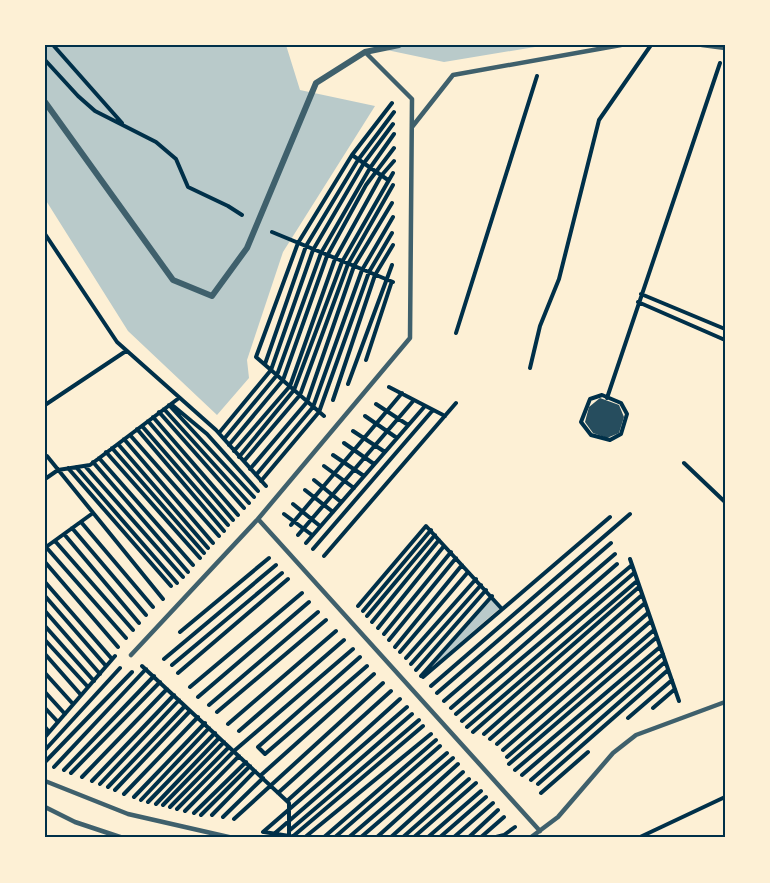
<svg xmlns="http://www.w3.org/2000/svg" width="770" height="883" font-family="'Source Sans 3',sans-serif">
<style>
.green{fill:#b9caca}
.building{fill:#264d5e}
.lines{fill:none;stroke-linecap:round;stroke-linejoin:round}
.path{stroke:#003049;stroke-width:4}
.service{stroke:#3f606c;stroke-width:4.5}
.minor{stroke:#3f606c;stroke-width:6}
.neatline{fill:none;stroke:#003049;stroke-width:2}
</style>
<rect width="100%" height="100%" fill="#fdf0d5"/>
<path class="green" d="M45,45H286L300,90L375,106L283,252L247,360L249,378L217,415L128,331L45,199Z
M363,45H547L444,62Z
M492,599L500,608L426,672Z"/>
<path class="building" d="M600,398L619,405L624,417L619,433L607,438L593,433L585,422L589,407Z"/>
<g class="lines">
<path class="path" d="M53,45L122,123
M45,60L78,96L95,111L156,142L176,159L188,187L228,206L242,215
M352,155L388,180
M272,232L393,282
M45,234L117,342L216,430L266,486
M641,294L725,329
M638,302L725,340
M456,333L537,76
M366,360L391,284
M265,364L306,246L358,160L394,112
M530,368L540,326L559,279L599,120L651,45
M348,384L392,265
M389,387L445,416
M602,395L621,403L627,414L621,434L610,440L591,435L581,422L590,399Z
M607,398L720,63
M333,400L375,275L393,245
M171,404L207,434L258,491
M376,404L408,425
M45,405L126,351
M169,405L254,497
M164,409L249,503
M159,412L244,508
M324,416L256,357L298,243L352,155L392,103
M365,416L397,438
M153,417L238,515
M148,421L233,520
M142,426L228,525
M137,429L224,531
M353,431L385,452
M219,433L271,370L313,250L364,163L393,124
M130,435L219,536
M124,439L213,543
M224,439L277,375L321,253L370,168L394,134
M344,443L374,464
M118,444L208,548
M229,445L283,380L327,256L366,185L394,148
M112,448L204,553
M234,451L290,386L335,259L381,176L394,161
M106,452L200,558
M333,455L364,476
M47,456L163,599
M239,457L294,390L342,262L393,173
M99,458L193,565
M244,461L300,395L348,264L393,185
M93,462L188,572
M684,463L725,502
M85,466L183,577
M324,466L354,488
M76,467L177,583
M68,468L171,586
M250,469L307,402L354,266L392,203
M256,475L313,407L362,270L393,217
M45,479L58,470L90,465L179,398
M314,480L341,502
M261,481L319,412L369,272L392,233
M305,490L333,512
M293,504L320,526
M284,514L312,535
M81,522L153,607
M291,525L402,393
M72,528L146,615
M64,534L139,623
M298,535L414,400
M55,541L133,630
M306,543L425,406
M46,547L126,638
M46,547L93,513
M313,549L433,410
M324,556L456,403
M630,559L679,701
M45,562L118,647
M45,582L112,659
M45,596L106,666
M358,606L426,526L502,609
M45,611L100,674
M363,611L431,530
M367,616L435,535
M372,622L439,540
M45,626L94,681
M378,628L444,546
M180,632L269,558
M384,634L451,552
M45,640L88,687
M389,640L456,558
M395,647L462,565
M400,652L468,572
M45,654L81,695
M360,657L258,747L265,754L367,666
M406,658L476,579
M164,659L276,565
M411,664L481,585
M172,665L282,573
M142,666L289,803V838
M416,670L486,590
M45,673L73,704
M178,673L288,579
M421,676L492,596
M423,677L610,517
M431,686L630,514
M190,687L302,593
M45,692L65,714
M437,693L611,543
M198,697L309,602
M444,701L615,554
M209,705L318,612
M45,708L58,722
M451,708L617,564
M653,708L675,689
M217,712L326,620
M456,714L632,565
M628,718L672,680
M462,721L634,573
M228,724L336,631
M45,727L49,732
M467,727L637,581
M239,731L344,640
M473,732L639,587
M484,734L642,595
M45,737L115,656
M490,739L645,603
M497,744L648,613
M45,750L120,668
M503,750L651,621
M507,757L654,630
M45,762L132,672
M509,764L657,637
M54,767L146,669
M64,770L154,676
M515,770L660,647
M71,773L160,682
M522,775L663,654
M260,776L374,674
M82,777L167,689
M531,780L665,662
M92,781L174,695
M100,784L179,700
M538,784L668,670
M108,787L185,706
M115,790L190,711
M278,793L391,691
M541,793L588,752
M124,794L198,717
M134,797L205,723
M141,800L209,728
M287,801L400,699
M148,802L215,733
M156,804L219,738
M163,805L224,742
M170,807L229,747
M177,809L234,751L353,649
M185,811L239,756
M194,813L246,762
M201,815L250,766
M212,815L255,771
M223,817L263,778
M234,819L383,683
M290,830L419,720
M263,832L407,707
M264,832L302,838
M274,834L412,714
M291,838L423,726
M304,838L431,734
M323,838L436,740
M334,838L440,746
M348,838L447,753
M360,838L453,758
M376,838L458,764
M390,838L463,772
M402,838L469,779
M413,838L476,783
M427,838L481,791
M439,838L486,797
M453,838L493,803
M468,838L498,810
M480,838L504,817
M492,838L504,835L515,827
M638,838L725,797"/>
<path class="service" d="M702,45L725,48
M412,127L453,75L621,45
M258,519L540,831
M131,655L258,519L410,338L412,99L365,52
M45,781L128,814L233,838
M45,807L75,822L123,838
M530,838L558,817L613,753L636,735L725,702"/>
<path class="minor" d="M45,102L173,280L212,296L247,248L316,83L365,52L399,45"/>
</g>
<rect width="770" height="883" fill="none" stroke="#fdf0d5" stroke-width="93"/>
<rect x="46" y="46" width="678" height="790" class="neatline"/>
</svg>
